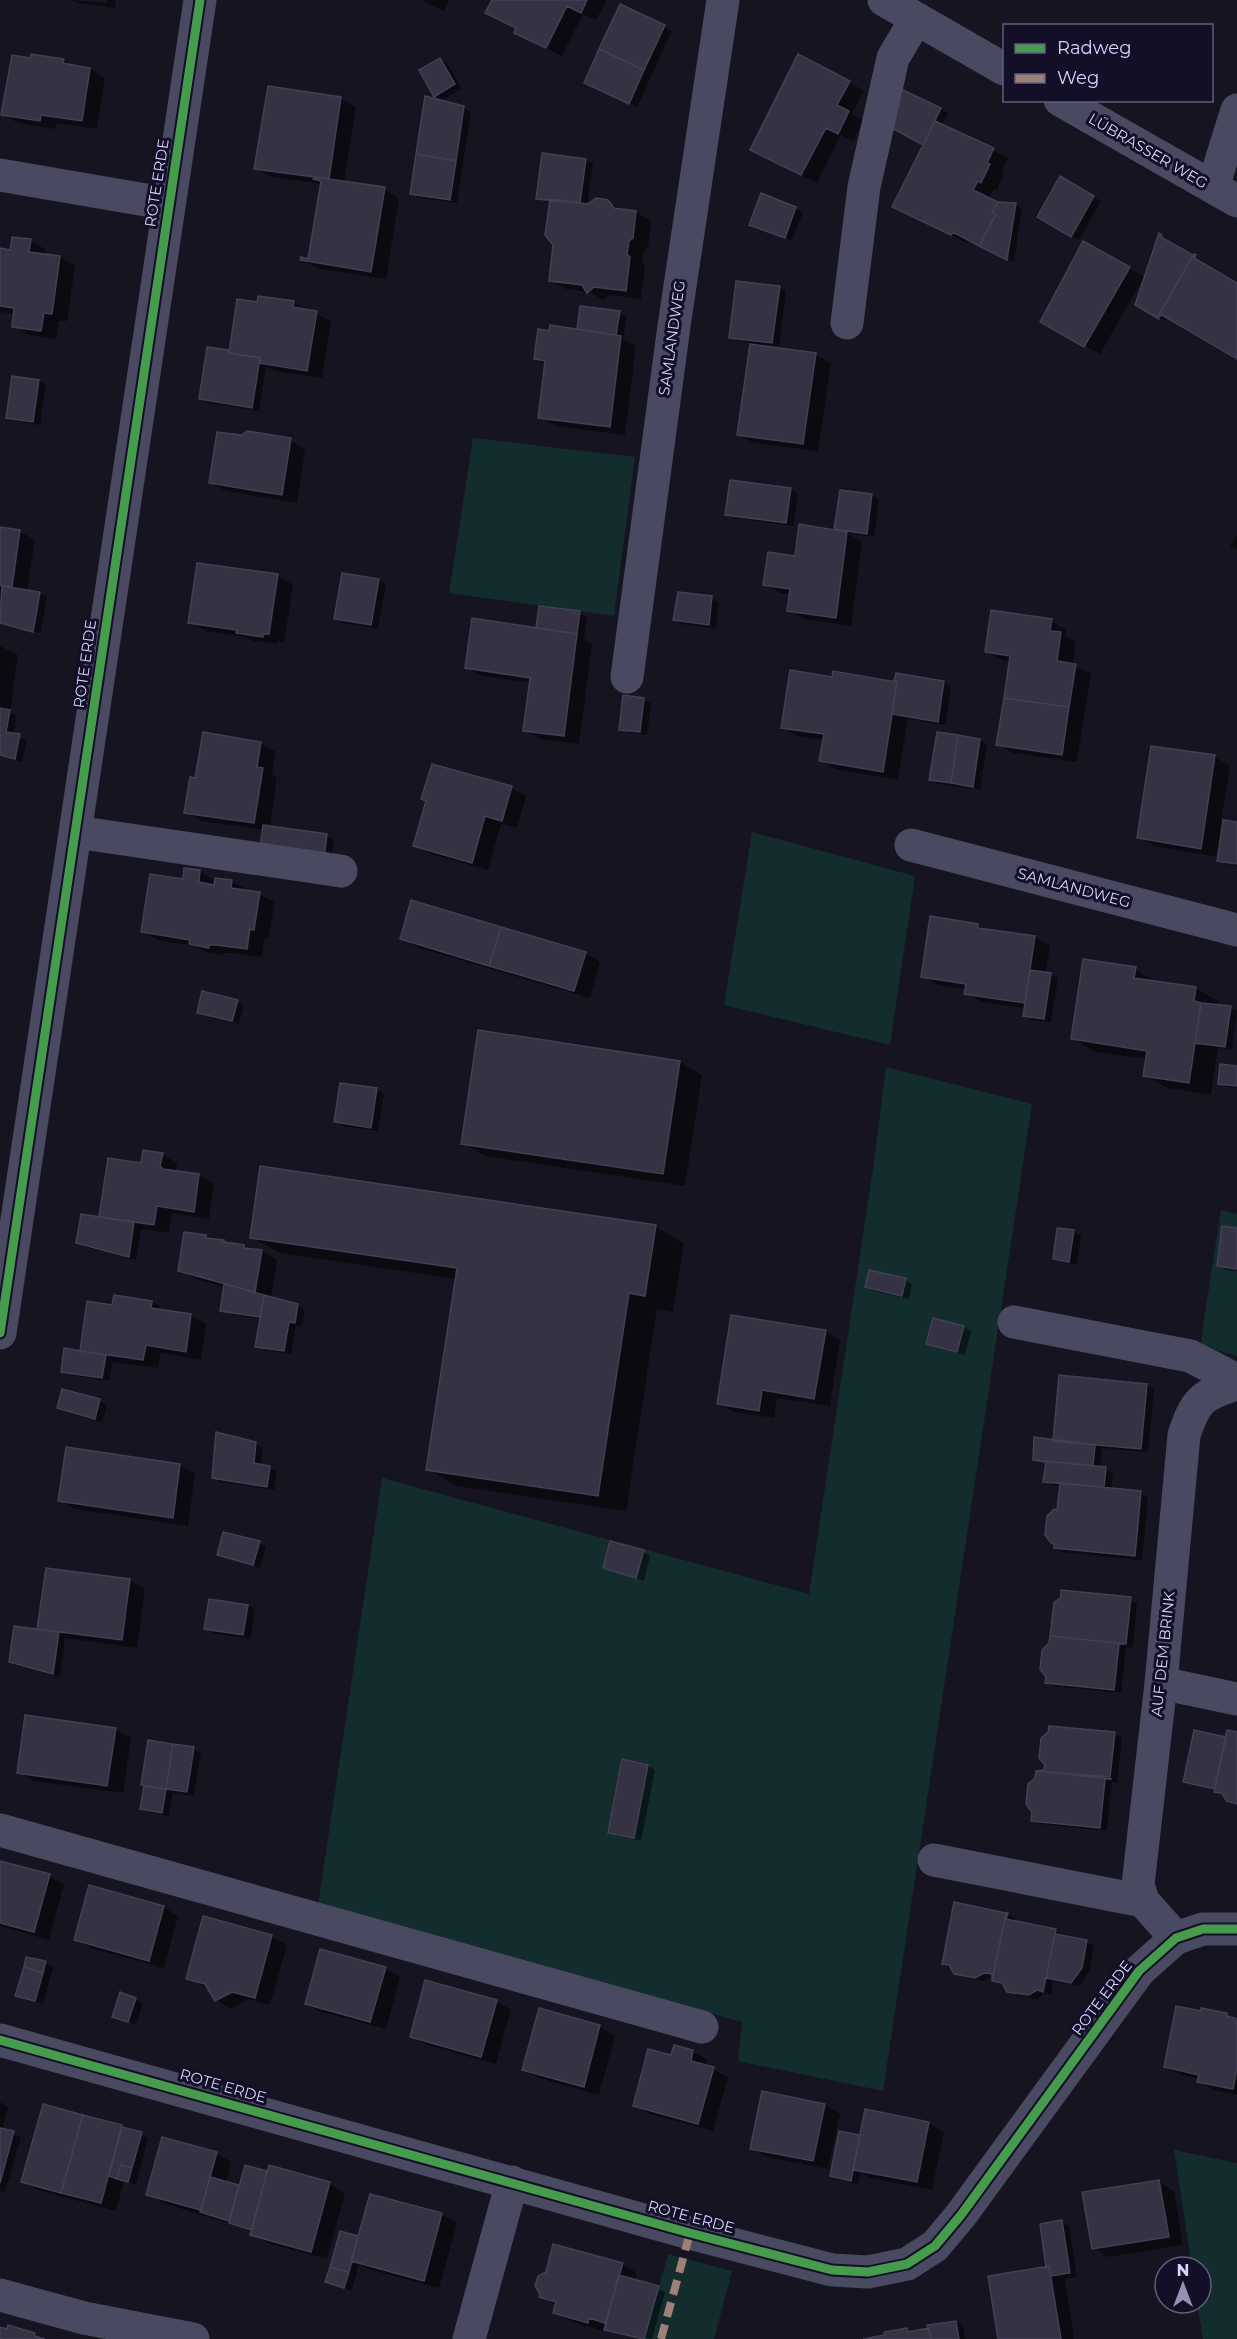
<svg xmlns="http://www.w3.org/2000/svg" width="1237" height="2339" font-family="Montserrat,sans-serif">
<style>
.green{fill:#132c2d}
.shadow{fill:#0007}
.building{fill:#343243;stroke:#433f54;stroke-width:1.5}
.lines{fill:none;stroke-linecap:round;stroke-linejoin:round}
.minor{stroke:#4a4962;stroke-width:33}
.quiet{stroke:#9e8076;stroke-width:8;stroke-dasharray:15 8;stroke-linecap:butt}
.cycleway-casing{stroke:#130f26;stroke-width:13}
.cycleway{stroke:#469c4c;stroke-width:9}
.labels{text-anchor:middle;stroke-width:6;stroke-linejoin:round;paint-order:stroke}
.street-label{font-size:15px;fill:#d9d4ff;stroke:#130f26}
</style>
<rect width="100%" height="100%" fill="#161421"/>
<path class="green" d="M473,438L635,457L614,616L449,593Z
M752,832L915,876L890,1045L724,1005Z
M886,1067L1032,1104L883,2091L738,2061L742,2022L318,1905L382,1478L809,1594L874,1162Z
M1221,1210L1237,1214V1356L1200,1346Z
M1174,2150L1237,2163V2339H1203L1197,2303H1201V2267H1192Z
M668,2254L732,2271L714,2339H644Z"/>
<path class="shadow" d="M71,0L107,3V0H116L115,8L77,3Z
M421,0H449L444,11Z
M493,0H607L596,20L583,14L562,56L531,41Z
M621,6L672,31L637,107L593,86Z
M63,60L75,67L90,69L105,78L97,129L56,123L55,129L18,123L3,114Z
M440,60L447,64L462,89L442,100L435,96Z
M849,82L864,91L852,114L864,121L853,141L841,135L817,183L767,158Z
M900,90L948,113L942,125L1008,158L1001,172L1004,174L997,190L994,189L988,199L997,204L1015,205L1022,209L1014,262L969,240L967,243L894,206L925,144L892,127Z
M426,98L464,108L471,112L457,203L419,198L411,193Z
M341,99L356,107L344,183L384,189L399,198L386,279L317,268L302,260H309L322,184L271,177L256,169Z
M543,154L586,160L593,164L587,206L607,202L623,210L636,212L651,221L648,247L644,250L642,263L645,267L641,299L610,295L603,300L589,292L566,289L550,281L555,245L551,203L537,199Z
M1061,178L1101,201L1079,240L1039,217Z
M762,195L803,212L792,241L751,224Z
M1159,238L1237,284V358L1168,317L1165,321L1137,305Z
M30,241L45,249V255L60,257L75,266L67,321H59L56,339L29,335L14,326L15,314L0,312V250L11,251Z
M1084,243L1144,277L1100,354L1042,321Z
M779,287L786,291L779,346L764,344V347L815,354L831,363L818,451L754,443L739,435L751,343L738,341L730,337Z
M293,302L331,321L322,378L275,371L266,366L259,411L208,403L200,399L208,348L231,352L258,303Z
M581,308L619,313L627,317L623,339L636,346L625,435L555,426L540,417L546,365L535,359L578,331Z
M13,378L39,381L46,385L40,425L15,421L8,417Z
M290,440L305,449L297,503L226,491L211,483Z
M790,489L798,494L793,526L734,518L727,514Z
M841,492L872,495L879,500L874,537L847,533L862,542L851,626L804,619L789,610L791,594L780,593L765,584L796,557L842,532L836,528Z
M0,529L19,531L35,540L27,591L39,593L47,597L41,633L0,623L3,591H0Z
M1237,535V550L1230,546Z
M278,576L293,585L284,642L278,641V644L253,641L246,637L205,631L190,622Z
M379,580L386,584L378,629L343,623L336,619Z
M711,598L719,602L716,629L681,624L674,619Z
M579,613L587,617L584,639L592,644L579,744L540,739L524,730L531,683L482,676L467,667L537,629Z
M1051,621L1066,630L1065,636L1076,642L1073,665L1091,674L1077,762L1013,753L998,744L1010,661L1002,660L987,651Z
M0,646L18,655L10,712L16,716L14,735L27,740L22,762L0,756Z
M833,678L902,684L944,682L951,687L945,725L908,719L898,780L836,769L821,761L824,740L797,736L782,727Z
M643,699L651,703L647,735L628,733L620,729Z
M938,734L980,740L987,745L980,790L938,784L931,779Z
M260,743L276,752L272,775L277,778L270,827L326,836L334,840L331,861L264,830L201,821L186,812L196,780Z
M1152,747L1215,757L1230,766L1221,821L1237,824V866L1226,864L1218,860L1219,857L1154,846L1139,837Z
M511,788L526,796L517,828L501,824L488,870L430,854L415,846L427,801Z
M200,872L216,881L232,882L275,902L269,937H265L262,957L233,953H224V955L206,952L195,946L158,940L143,931L184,881Z
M978,925L986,930L1035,937L1050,946L1046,973L1058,978L1051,1022L1032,1020L1025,1015L1026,1008L981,1002L966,993V989L938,985L923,976Z
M401,938L585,953L600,962L590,998L416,947Z
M1135,969L1157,982L1195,988L1218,1001L1217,1006L1230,1008L1237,1012L1232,1050L1218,1048L1211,1095L1167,1088L1145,1076L1147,1059L1095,1052L1073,1039Z
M237,1001L244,1005L239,1024L206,1017L199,1012Z
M480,1032L680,1062L702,1075L685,1186L485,1156L463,1143Z
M1237,1067V1088L1227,1087L1219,1083Z
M341,1085L377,1090L384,1094L378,1131L343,1126L336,1121Z
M162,1154L177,1163L176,1171L199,1175L214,1184L209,1219L172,1213L169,1233L141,1229L136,1260L85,1247L78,1242L100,1218L143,1165Z
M262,1168L656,1227L684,1243L673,1312L657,1309L626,1511L456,1486L428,1469L457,1279L280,1253L251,1237Z
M1237,1230V1271L1226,1270L1218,1266Z
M1074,1232L1081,1236L1077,1265L1062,1262L1055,1258Z
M205,1236L230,1245L262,1251L277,1260L271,1298L297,1305L305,1310L302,1326L296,1325L291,1354L264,1350L257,1346L261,1319L229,1314L222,1310L225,1287L195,1279L180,1270Z
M905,1280L912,1284L909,1299L874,1291L867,1287Z
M152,1302L168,1312L191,1315L206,1324L201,1360L161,1353L158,1368L112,1362L110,1381L70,1375L63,1371L81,1352L113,1306Z
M964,1327L971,1331L965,1355L935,1347L928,1343Z
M825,1331L840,1340L830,1406L777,1398L774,1418L734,1412L719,1403Z
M1147,1385L1154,1389L1148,1452L1102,1448L1100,1468L1113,1473L1111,1490L1141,1493L1148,1497L1142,1560L1062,1552L1055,1547L1056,1544L1052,1542L1059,1512L1061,1486L1052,1485L1045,1481L1047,1464L1034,1459L1054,1441Z
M99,1401L107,1405L102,1422L66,1412L59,1408Z
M256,1444L263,1448L261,1466L277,1471L274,1490L221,1482L213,1478Z
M180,1465L195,1474L188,1526L75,1509L60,1500Z
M259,1543L266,1547L260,1568L226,1558L219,1554Z
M643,1552L650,1556L644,1581L604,1568Z
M130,1580L145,1589L137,1648L65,1638L60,1677L18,1666L10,1662L45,1631L39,1628Z
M1130,1599L1137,1603L1133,1647L1126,1648L1121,1693L1054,1686L1047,1682Z
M211,1600L248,1606L255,1610L250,1639L213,1633L206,1629Z
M115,1729L131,1738L123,1793L34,1781L19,1772Z
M1114,1734L1122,1738L1117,1783L1112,1782L1107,1831L1040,1824L1032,1820L1038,1771L1046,1772Z
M1237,1734V1805L1216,1790L1192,1785L1185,1781L1227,1739Z
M194,1749L201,1753L194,1796L173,1793L169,1816L149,1812L142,1808L146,1786L142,1784Z
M623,1761L648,1766L655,1770L641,1841L617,1836L609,1832Z
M0,1863L49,1876L64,1884L49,1940L0,1926Z
M163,1907L178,1916L164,1968L91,1948L75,1940Z
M1007,1914L1014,1918V1922L1055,1931L1063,1937L1087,1942L1094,1946L1089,1972L1079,1986L1053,1981L1051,1995L1046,1993L1037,1999L1016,1995L1008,1990L1005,1985L993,1980L994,1975L983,1981L963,1977L944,1964Z
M271,1937L287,1945L270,2005L248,1999L231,2009L216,2000L209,1989L188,1978Z
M27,1959L46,1963L53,1967L43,2004L17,1995Z
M385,1968L400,1977L386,2029L322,2012L307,2004Z
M136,1999L143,2003L136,2025L114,2016Z
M496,2001L511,2010L496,2064L427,2045L411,2037Z
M540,2010L600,2027L615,2036L599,2095L539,2078L524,2069Z
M1202,2013L1226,2015L1237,2020V2095L1214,2090L1199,2082V2079L1181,2075L1166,2067Z
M675,2047L693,2052L708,2060L706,2066L728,2077L713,2131L650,2114L634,2105L672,2057Z
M0,2102L8,2107L2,2130L21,2137L5,2193L0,2191Z
M44,2105L122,2127L148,2138L136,2185L124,2181L116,2211L38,2190L23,2181Z
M825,2105L840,2114L828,2169L766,2157L751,2148Z
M867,2111L929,2123L944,2132L932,2190L870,2178L861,2172L858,2184L839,2180L831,2176L861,2137Z
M216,2153L231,2162L226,2183L241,2187L246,2167L269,2174L270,2167L330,2184L345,2193L327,2259L267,2243L252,2234L253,2231L163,2203L148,2194Z
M1159,2182L1174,2191L1183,2245L1108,2257L1093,2248Z
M371,2196L442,2215L457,2223L439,2288L368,2269L359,2264L352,2291L327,2282L358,2237L359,2238Z
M1062,2222L1069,2226L1077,2277L1065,2279L1074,2339H1000L1048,2268Z
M622,2264L637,2273L635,2281L665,2292L652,2339L611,2330V2332L604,2328L603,2331L570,2321L555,2312L557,2306L541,2297Z
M956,2322L963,2326L965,2339H868L906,2330L912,2333Z"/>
<path class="building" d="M492,0H587L581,13L567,6L546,48L514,33L516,28L485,13Z
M620,4L665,25L644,70L599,49Z
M599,49L644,70L629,104L584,83Z
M31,54L64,59L63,63L90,68L82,121L41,115L40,121L1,115L12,55L30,58Z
M798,54L850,81L837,105L849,111L838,134L826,128L801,175L750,150Z
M440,58L455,84L434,97L419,70Z
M268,86L341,97L329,179L254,169Z
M899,88L941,108L923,145L890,127Z
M425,96L464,106L456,161L416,154Z
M935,121L994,148L987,163L990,164L981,183L978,181L973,190L998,202L992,212L996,214L979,246L953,232L951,235L892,207Z
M542,153L586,159L580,203L536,199Z
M416,154L456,161L450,200L410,194Z
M1060,176L1094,196L1071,237L1037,217Z
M314,177L385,187L371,272L300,260L301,257L308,259L321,181L313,179Z
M761,193L796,207L785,238L749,225Z
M596,198L608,200L614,208L636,211L633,238L629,241L627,254L630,257L626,291L594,287L587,293L582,285L549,281L553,245L545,235L550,199L588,204Z
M998,202L1016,203L1007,260L979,246L996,214L992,212Z
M1159,233L1162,235L1161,237L1193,255L1158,317L1159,319L1135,305Z
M12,237L31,239L29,252L60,256L52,314L44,313L41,331L12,327L14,308L0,306V248L10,250Z
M1083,241L1130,267L1084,347L1040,322Z
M1194,254L1196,255L1194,258L1237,283V359L1162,315L1158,317Z
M736,281L780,286L772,343L729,338Z
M258,296L294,301L293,307L317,311L307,371L259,363L260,358L229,353L237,299L257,302Z
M580,306L620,311L616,335L577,329Z
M550,325L621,336L610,427L538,418L545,361L534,359L538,329L549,331Z
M750,344L816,353L803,444L737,435Z
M207,347L229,350V353L260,358L252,408L199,399Z
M12,376L39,380L33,422L6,418Z
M247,431L291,438L282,495L209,483L217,432L242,435Z
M730,480L791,488L786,523L725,515Z
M840,490L872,494L867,534L834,529Z
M799,524L847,532L836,618L787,611L790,589L763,585L768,552L795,556Z
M0,527L20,530L12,587L0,585Z
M197,563L278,574L269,634H263V637L236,633L237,630L188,623Z
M342,573L379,579L371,625L334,619Z
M2,586L40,592L33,632L0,623Z
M678,592L712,596L709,625L673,620Z
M539,606L580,611L577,634L536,628Z
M991,610L1052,619L1050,631L1061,632L1057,661L1076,664L1069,707L1004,698L1010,656L985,652Z
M472,618L577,634L564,736L523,731L530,678L465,668Z
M790,670L832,677L833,671L897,682L883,772L819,761L824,734L781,728Z
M896,673L944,681L938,722L892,714L897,682L894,681Z
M623,695L644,698L640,732L619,730Z
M1004,698L1069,707L1062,755L996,745Z
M0,708L10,710L6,732L20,734L15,759L0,755Z
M203,732L261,742L257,767L263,768L254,823L184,813L190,777L195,778Z
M937,732L958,735L951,783L929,780Z
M958,735L980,739L973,787L951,783Z
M1151,746L1215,755L1201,849L1137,838Z
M432,764L512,786L502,821L485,816L472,863L413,846L426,801L421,799Z
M1223,820L1237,822V864L1217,861Z
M263,825L327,834L324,858L260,848Z
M184,868L200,870L199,882L214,885L215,878L232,880L231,888L260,892L254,930L250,929L247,949L216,945H209V948L189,944L190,940L141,932L150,874L183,879Z
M411,900L501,927L489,966L400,939Z
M930,916L978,924V928L1035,936L1025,1003L964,994L966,984L921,977Z
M501,927L586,952L574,991L489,966Z
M1083,959L1136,967L1134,978L1196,987L1194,1001L1201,1003L1189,1083L1143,1076L1147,1051L1071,1039Z
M1030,970L1051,973L1044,1019L1023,1016Z
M202,991L238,1000L232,1021L197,1013Z
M1201,1003L1231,1006L1225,1047L1195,1043Z
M478,1030L680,1061L663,1174L461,1144Z
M1220,1064L1237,1066V1086L1218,1084Z
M340,1083L377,1088L371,1128L334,1122Z
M143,1150L163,1153L160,1166L163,1169L199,1174L194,1212L157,1206L154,1225L99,1217L108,1158L141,1163Z
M260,1166L656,1225L645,1296L629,1293L598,1496L426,1470L457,1268L250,1238Z
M81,1214L134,1222L129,1257L76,1243Z
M1222,1226L1237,1228V1269L1217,1266Z
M1057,1228L1074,1230L1069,1262L1053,1259Z
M184,1232L206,1235V1238L224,1240V1242L244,1245V1248L262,1250L255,1292L178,1271Z
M869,1270L906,1278L902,1296L865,1287Z
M224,1284L264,1295L260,1317L220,1311Z
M114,1295L152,1301L151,1308L191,1314L186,1352L146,1345L143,1360L80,1351L87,1301L112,1305Z
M264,1295L298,1304L295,1323L289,1322L284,1351L255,1347Z
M731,1315L826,1330L814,1399L762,1390L759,1411L717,1404Z
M933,1318L964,1326L957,1352L926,1344Z
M64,1348L106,1355L102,1378L61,1372Z
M1059,1375L1147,1384L1141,1449L1053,1441Z
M62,1389L100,1399L95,1419L57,1408Z
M216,1432L256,1442L254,1463L270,1466L267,1487L212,1478Z
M1034,1437L1095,1445L1093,1466L1033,1460Z
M66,1447L180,1464L173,1518L58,1501Z
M1033,1460L1106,1467L1104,1487L1043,1482L1046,1462Z
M1060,1483L1141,1491L1135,1556L1054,1548V1543H1051L1045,1535L1047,1516L1054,1509L1057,1510Z
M223,1532L260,1541L253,1565L217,1555Z
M610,1541L644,1550L636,1578L603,1568Z
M46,1568L130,1579L122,1640L37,1629Z
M1061,1590L1131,1597L1126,1644L1050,1636L1054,1603L1061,1597Z
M209,1599L248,1605L243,1635L204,1629Z
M14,1626L59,1632L53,1674L9,1662Z
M1050,1636L1126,1644H1119L1114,1690L1045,1683L1046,1677L1040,1669L1042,1650L1049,1643Z
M25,1715L116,1728L107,1786L17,1773Z
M1049,1726L1115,1732L1110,1777L1036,1771L1044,1770L1045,1765L1039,1758L1041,1738L1048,1732Z
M1194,1730L1226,1737L1215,1789L1183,1782Z
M1227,1730L1237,1732V1804L1227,1801L1221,1793L1214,1792Z
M148,1740L173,1744L166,1789L141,1785Z
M173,1744L194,1747L187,1792L166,1789Z
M622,1759L648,1765L634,1838L608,1833Z
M1036,1771L1112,1779H1105L1100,1828L1031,1821L1032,1812L1026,1804L1028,1784L1035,1778Z
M144,1786L166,1789L162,1813L140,1809Z
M0,1861L50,1874L34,1932L0,1923Z
M89,1885L164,1906L149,1961L74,1940Z
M954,1902L1006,1913L992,1981V1974L984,1973L975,1978L954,1974L949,1965L942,1964Z
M1006,1913H1008L1006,1919L1056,1929L1043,1992L1037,1990L1029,1995L1007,1992L1002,1983L992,1981Z
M203,1916L272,1935L255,1998L232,1992L215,2001L205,1984L186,1979Z
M1055,1934L1087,1940L1082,1968L1071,1983L1046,1978Z
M320,1949L386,1967L370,2022L305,2004Z
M26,1957L46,1961L43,1973L24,1967Z
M24,1967L43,1973L35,2001L15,1996Z
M425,1980L497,2000L481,2057L410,2037Z
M120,1992L136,1998L128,2022L112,2017Z
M1176,2006L1201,2011V2008L1227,2013V2016L1237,2019V2068L1233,2089L1197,2082L1199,2075L1164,2067Z
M539,2008L600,2025L584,2087L522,2070Z
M674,2045L693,2050L691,2061L714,2067L698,2124L633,2106L648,2049L671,2055Z
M762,2091L825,2104L813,2161L750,2149Z
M43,2104L83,2115L61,2193L21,2182Z
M865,2109L929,2122L917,2182L853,2170Z
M83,2115L122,2125L101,2203L61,2193Z
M122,2127L142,2132L132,2168L121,2165L117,2179L109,2176Z
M0,2128L14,2131L0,2183Z
M839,2131L860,2135L851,2181L830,2176Z
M162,2137L217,2152L201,2210L146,2195Z
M121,2165L132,2168L128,2182L117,2179Z
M245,2165L267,2171L252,2230L229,2223Z
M269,2165L330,2182L311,2252L250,2235Z
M210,2177L239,2185L229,2221L200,2212Z
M1159,2180L1169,2237L1092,2249L1082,2192Z
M370,2194L442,2213L424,2281L351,2261Z
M1062,2220L1070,2273L1051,2276L1049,2266L1046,2267L1040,2224Z
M340,2231L358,2236L349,2272L330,2267Z
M553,2244L623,2263L605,2323L589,2318L588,2323L553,2313L556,2302L539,2297L540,2294L535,2286L538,2276L546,2272Z
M1049,2266L1061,2339H998L988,2276Z
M330,2267L349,2272L344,2288L325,2282Z
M619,2275L659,2286L644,2339L604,2330Z
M956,2321L959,2339H931L927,2325Z
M8,2325L35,2333L34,2336L45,2339H0V2327L7,2329Z
M907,2328L908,2332L929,2328L931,2339H863L885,2335L884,2332Z"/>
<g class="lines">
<path class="minor" d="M884,0L1004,69
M1060,100L1237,201
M0,175L169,204
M1213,187L1237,110
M847,323L864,187L893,58L916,19
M627,677L674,326L723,0
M76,832L341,871
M911,845L1237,930
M1014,1322L1190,1356L1237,1380
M0,1333L200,0
M1161,1683L1237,1699
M0,1830L702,2027
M934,1860L1143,1901
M1176,1938L1143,1901L1138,1885L1161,1683L1184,1435C1196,1400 1201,1395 1237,1384
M0,2040L690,2233L832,2270L868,2272L907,2264L935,2246L961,2215L1139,1971L1176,1938L1203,1929H1237
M0,2295L84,2318L193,2339
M469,2339L512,2182"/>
<path class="quiet" d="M661,2339L690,2233"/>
<g class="cycleway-casing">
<path id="cycleway" d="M0,1333L200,0
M0,2040L690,2233L832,2270L868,2272L907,2264L935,2246L961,2215L1139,1971L1176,1938L1203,1929H1237"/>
</g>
<use href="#cycleway" class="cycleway"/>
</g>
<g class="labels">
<g class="street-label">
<text transform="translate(1148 151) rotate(30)" y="5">LÜBRASSER WEG</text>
<text transform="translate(157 183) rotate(-81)" y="5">ROTE ERDE</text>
<text transform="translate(672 338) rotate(-82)" y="5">SAMLANDWEG</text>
<text transform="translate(85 664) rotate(-82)" y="5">ROTE ERDE</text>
<text transform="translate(1074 888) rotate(15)" y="5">SAMLANDWEG</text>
<text transform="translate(1163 1654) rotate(-84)" y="5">AUF DEM BRINK</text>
<text transform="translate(1102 1998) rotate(-53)" y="5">ROTE ERDE</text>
<text transform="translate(223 2086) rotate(16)" y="5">ROTE ERDE</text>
<text transform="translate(691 2217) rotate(15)" y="5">ROTE ERDE</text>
</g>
</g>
<rect x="1003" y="24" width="210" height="78" fill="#130f26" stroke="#625e7d" stroke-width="1.5"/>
<rect x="1015" y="44" width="30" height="9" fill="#469c4c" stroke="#625e7d" stroke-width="1.5"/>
<text x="1057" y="54" font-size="18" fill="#d9d4ff">Radweg</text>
<rect x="1015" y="74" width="30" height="9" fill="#9e8076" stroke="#625e7d" stroke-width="1.5"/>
<text x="1057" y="84" font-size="18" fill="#d9d4ff">Weg</text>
<g transform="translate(1183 2285)"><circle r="28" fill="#130f26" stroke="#625e7d" stroke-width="1.5"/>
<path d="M0-4.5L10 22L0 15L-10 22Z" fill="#9591b1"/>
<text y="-9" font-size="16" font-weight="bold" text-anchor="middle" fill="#d9d4ff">N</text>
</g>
</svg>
